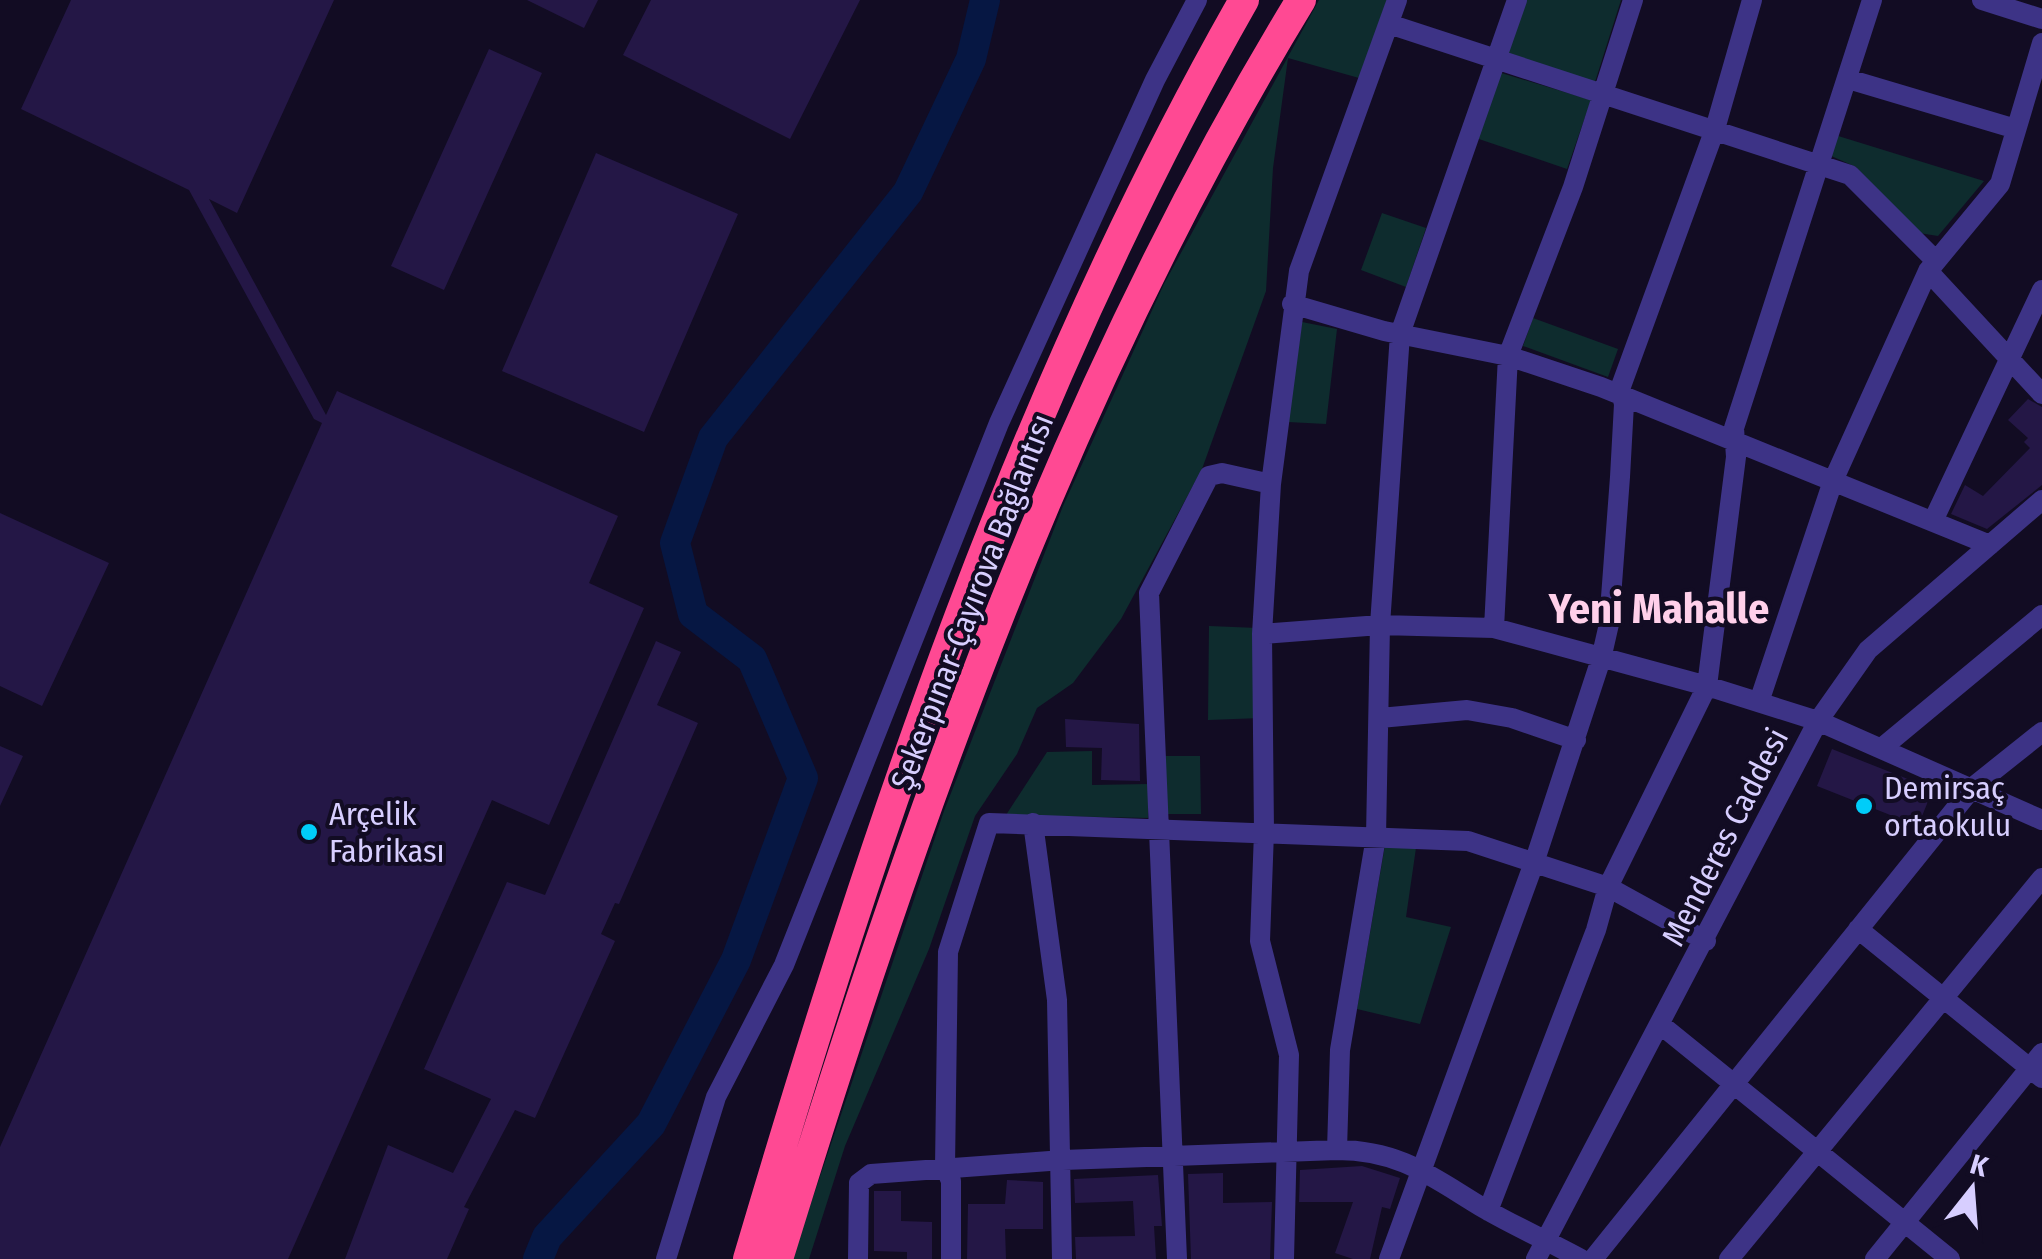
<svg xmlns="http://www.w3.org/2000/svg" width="2042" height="1259" font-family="'Fira Sans Condensed',sans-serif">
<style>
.green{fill:#0e2c2e}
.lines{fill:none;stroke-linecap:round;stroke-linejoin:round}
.river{stroke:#061743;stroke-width:30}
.building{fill:#241746}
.minor{stroke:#3d3386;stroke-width:20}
.highway{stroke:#ff4993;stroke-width:30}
.poi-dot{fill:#00cdf9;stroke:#120c23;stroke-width:4}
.labels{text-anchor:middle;stroke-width:8;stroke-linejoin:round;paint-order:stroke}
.street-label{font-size:32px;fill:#d7ceff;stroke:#120c23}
.poi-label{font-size:32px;fill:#d7ceff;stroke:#120c23;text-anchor:start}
.district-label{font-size:42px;font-weight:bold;fill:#ffd0ea;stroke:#120c23}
</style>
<rect width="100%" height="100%" fill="#120c23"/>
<path class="green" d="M1319,0H1387L1359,78L1288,58L1273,168L1266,291L1202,469L1121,619L1073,683L1037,708L1017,754L975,816L929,949L845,1146L809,1259H792L944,811L1063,506L1164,284Z
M1523,0H1621L1595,82L1506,54Z
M1498,72L1591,100L1567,169L1476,138Z
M1835,135L1984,181L1938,236L1919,233L1856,167L1829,155Z
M1382,213L1426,228L1406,287L1361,270Z
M1533,318L1618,349L1608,377L1523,346Z
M1302,322L1337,329L1326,424L1288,422Z
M1209,626L1258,628L1261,718L1208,720Z
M1092,751V785L1148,784V818L1006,815L1047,752Z
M1164,756H1200L1201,814H1165Z
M1385,845L1416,848L1406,917L1451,927L1420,1024L1357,1009Z"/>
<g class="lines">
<path class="river" d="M538,1259L547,1237L651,1124L736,960L803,778L752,659L693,614L675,543L713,438L908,192L971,59L985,0"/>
</g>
<path class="building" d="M71,0H334L237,213L209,199L326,415L337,391L618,516L589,583L644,608L549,825L492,800L288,1259H0V1147L322,423L314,419L189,190L21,109Z
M527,0H598L584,28Z
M651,0H860L790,139L623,55Z
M489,49L542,73L444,290L391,266Z
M596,153L738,214L644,432L502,371Z
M2028,399L2042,407V485L1987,529L1951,514L1965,485L1983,496L2030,448L2024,442L2028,438L2008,420Z
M0,513L109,563L42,706L0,686Z
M656,641L681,652L657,705L698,723L619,904L615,903L601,934L615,941L535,1118L515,1110L464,1207L469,1209L447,1259H345L388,1145L453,1173L491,1099L424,1069L507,882L545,895Z
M1065,719L1139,724L1140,781L1101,780L1102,748L1066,747Z
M0,746L23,756L0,806Z
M1832,749L1933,789L1918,826L1817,786Z
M1362,1166L1400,1178L1390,1209L1382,1207L1370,1259H1353L1335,1253L1353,1202H1299L1300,1170Z
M1223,1173V1203L1272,1202L1270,1259H1191L1188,1174Z
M1158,1175L1162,1226H1154L1156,1259H1076L1075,1237L1135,1236L1133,1201L1075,1203L1074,1179Z
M1007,1180L1043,1182V1229H1005L1006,1259H967L968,1204H1005Z
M874,1191H901V1221L932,1222V1259H907V1252L874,1251Z"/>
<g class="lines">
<path class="minor" d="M1982,0L2042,19
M1389,24L1850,175L1936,261
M1848,79L2016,129
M1928,271L2042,394
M1292,304L1384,331L1508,356L1601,387L1990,545
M1933,521L2042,290
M1494,628L1508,356L1573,187L1633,0
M1262,634L1380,625L1494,628L1707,686L1818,721L2042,820
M1759,702L1833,481L1928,271L2000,184L2042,43
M1380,718L1467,710L1512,718L1576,740
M1883,747L2042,615
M1033,823L1057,1000L1062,1259
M1858,929L2042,1078
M1661,1025L1950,1259
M1337,1150L1340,1050L1376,837L1380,625L1400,334L1517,0
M1488,1211L1596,930L1608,887L1707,686L1736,457L1734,428L1872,0
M666,1259L716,1097L784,965L999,423L1155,80L1197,0
M858,1259L859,1183L871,1174L1063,1160L1337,1150C1401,1150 1433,1178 1485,1209C1516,1227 1550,1242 1581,1259
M951,1259V1181L945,1167L948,952L989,823L1468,841L1608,887L1706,941
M1177,1259L1149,593L1209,476L1222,473L1271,484
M1284,1259L1289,1055L1260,941L1264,832L1262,634L1271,484L1299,271L1397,0
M1389,1259L1535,860L1601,659L1609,624L1620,477L1624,404L1620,389L1715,129L1752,0
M1536,1259L1818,721L1868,650L2042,500
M1593,1259L1973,787L2042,732
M1729,1259L2042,878
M1875,1259L2042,1053"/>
<path class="highway" d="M748,1259C876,826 1020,393 1244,0
M778,1259C912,824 1063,390 1301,0"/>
</g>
<g class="poi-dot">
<circle cx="1864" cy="806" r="10"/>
<circle cx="309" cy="832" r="10"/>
</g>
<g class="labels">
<g class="street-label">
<text transform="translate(972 602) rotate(-69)" y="11">Şekerpınar-Çayırova Bağlantısı</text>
<text transform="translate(1725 837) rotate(-63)" y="11">Menderes Caddesi</text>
</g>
<g class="poi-label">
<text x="1884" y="799">Demirsaç<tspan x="1884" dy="37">ortaokulu</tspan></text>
<text x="329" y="825">Arçelik<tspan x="329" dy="37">Fabrikası</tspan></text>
</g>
<g class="district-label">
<text x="1659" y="623">Yeni Mahalle</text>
</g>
</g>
<g transform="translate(1972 1189) rotate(17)" stroke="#120c23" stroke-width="8" paint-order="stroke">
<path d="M0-8L18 38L0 25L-18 38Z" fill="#d7ceff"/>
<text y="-15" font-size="28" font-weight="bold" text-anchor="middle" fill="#d7ceff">K</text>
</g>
</svg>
